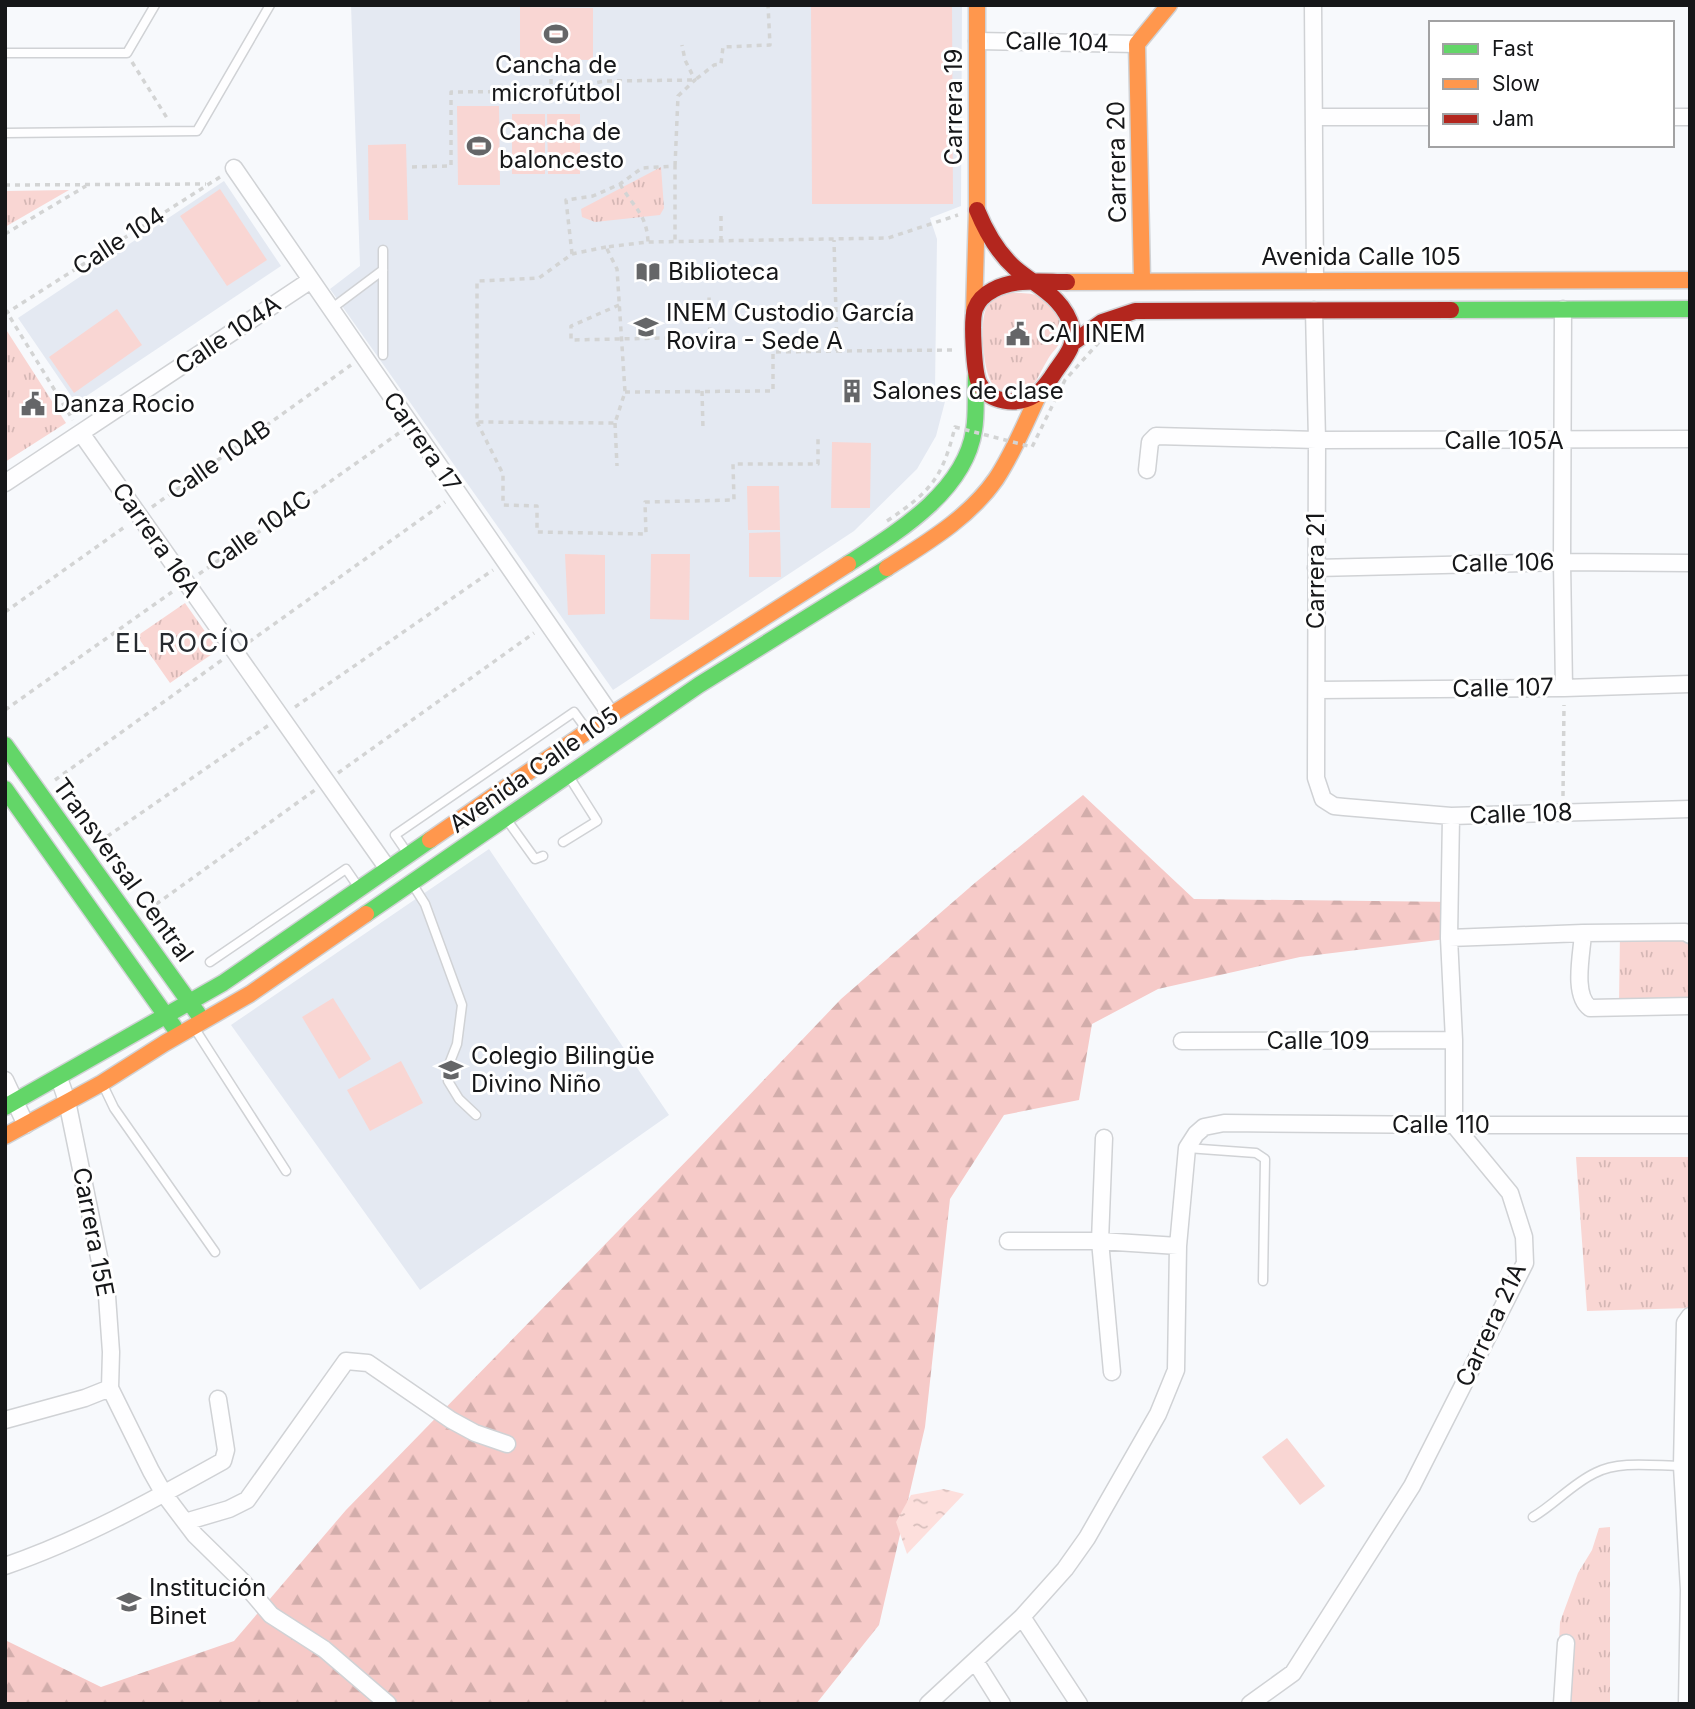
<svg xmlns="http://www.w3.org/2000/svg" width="1695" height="1709" font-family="Inter,sans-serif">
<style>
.built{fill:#e4e9f2}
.green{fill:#f9d6d3}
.forest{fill:url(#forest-firs)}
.park{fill:url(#park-tufts)}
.water{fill:url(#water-ripples)}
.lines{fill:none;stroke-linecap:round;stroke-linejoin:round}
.lane-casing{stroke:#d0d2d5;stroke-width:11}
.street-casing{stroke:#d0d2d5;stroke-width:19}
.fast-casing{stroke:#d0d2d5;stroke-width:19}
.slow-casing{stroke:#d0d2d5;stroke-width:19}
.jam-casing{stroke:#d0d2d5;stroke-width:19}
.path{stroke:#d3d4d4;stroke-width:3.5;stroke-dasharray:5 5;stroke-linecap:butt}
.lane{stroke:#fefeff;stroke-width:8}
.street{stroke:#fefeff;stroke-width:16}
.fast{stroke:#63d668;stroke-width:16}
.slow{stroke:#ff974d;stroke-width:16}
.jam{stroke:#b3261e;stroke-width:16}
.path-bridge{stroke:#d3d4d4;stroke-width:3.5;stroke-dasharray:5 5;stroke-linecap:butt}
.labels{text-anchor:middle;stroke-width:6;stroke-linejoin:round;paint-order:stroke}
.street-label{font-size:24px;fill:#161719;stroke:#fff}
.poi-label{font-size:24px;fill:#161719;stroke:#fff;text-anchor:start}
.neighbourhood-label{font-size:26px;letter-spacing:2px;fill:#272b30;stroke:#fff}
</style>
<defs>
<pattern id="forest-firs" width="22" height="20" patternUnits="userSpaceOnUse" patternTransform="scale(1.75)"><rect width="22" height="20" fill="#f6cac8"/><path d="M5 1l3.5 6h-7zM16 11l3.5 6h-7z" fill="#d2adab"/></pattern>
<pattern id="park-tufts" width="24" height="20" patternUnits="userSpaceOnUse" patternTransform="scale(1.75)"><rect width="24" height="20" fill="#f9d6d3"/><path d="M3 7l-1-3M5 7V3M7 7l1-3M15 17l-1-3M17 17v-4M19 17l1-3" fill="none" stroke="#d5b7b5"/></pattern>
<pattern id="water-ripples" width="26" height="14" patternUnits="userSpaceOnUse" patternTransform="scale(1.75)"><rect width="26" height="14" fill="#fddfdc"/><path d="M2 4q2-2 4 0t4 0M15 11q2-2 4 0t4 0" fill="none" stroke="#d8bfbc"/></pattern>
</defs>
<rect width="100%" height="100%" fill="#f7f9fc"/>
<path class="built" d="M351,5H962L961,206L930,218L937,239L935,389L948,390L936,436L917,469L854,531L613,690L330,289L360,266Z
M224,181L281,266L76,403L18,318Z
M489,849L669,1115L420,1290L231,1025Z"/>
<path class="green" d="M811,5H952L953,204H812Z
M520,7L593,8V60L520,59Z
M457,106H499L500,185H458Z
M512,114H545V174H512Z
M547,114H580V174H548Z
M406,144L408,220H369L368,145Z
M220,189L267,260L227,286L180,216Z
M117,309L142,345L74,393L49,357Z
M832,442L871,443L870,508H831Z
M747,486H779L780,530H748Z
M780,532L781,577H749V533Z
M565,554L605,555V614L568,615Z
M651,554H690L689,620L650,619Z
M333,998L371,1059L339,1079L302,1017Z
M401,1061L423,1103L370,1131L347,1090Z
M1287,1438L1325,1486L1300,1505L1262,1457Z"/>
<path class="forest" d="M1083,795L1194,899L1456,902L1446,939L1300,957L1158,989L1092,1024L1079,1100L1004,1115L950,1199L925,1427L879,1625L816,1704H5V1640L101,1687L234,1641L346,1510L698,1149L841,999L976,882Z"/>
<path class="park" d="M661,167L664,208L660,215L595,222L582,217L581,209Z
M69,190L5,227V191Z
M1010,293C1020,293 1033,292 1042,298C1054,305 1066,328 1061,341C1058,347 1052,352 1048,359C1033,384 1039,388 1005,393C1001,390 995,387 992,383C983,371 979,320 987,307C992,299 1002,296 1010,293Z
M5,328L66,423L5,462Z
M185,603L218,650L170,683L137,636Z
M1620,932H1690V1003L1619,1004Z
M1576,1157H1690V1308L1587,1311Z
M1610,1527V1704H1556L1560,1622L1578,1573L1592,1550L1599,1528Z"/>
<path class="water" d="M944,1489L964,1494L907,1554L896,1522L911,1495Z"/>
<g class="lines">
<g class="lane-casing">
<path id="lane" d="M5,53H127L155,5
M5,133L197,131L270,5
M383,250V355
M331,309L383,270
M507,820L535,859L543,856
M563,842L597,821L568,775
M408,854L395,835L574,712L587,730
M413,885L425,904L462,1005L457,1044L448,1067V1081L459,1099L476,1115
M210,962L346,869L359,888
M195,1029L286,1171
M103,1085L114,1108L215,1252
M1187,1148L1256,1153L1265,1159L1263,1281
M1533,1517C1555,1504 1572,1484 1595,1473C1620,1460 1655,1466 1682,1466"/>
</g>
<g class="street-casing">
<path id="street" d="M1313,5L1315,280
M977,41L1137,44
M1314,117H1431
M1672,117H1690
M234,168L611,715
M1563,309L1562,562L1564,688
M1314,310L1317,440L1316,778L1323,799L1334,806L1344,807L1451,816L1690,809
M81,433L388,869
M1147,470L1150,442L1156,436L1317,440L1690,439
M5,483L311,280
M1316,568L1562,562L1690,563
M1317,690L1564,688L1690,684
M1583,933C1582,953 1572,995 1590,1008L1690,1006
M1449,938L1583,933L1685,932L1690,935
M1182,1041L1454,1040
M59,1078L67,1101L107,1296L111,1352L110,1388L151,1471L164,1494L195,1535L242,1581L271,1615L324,1649L388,1704
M5,1080L26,1125
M1104,1138L1100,1241L1178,1246
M1008,1241H1100L1112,1372
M5,1420L85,1398L110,1388
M185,1522L229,1509L247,1500L346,1361L368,1363L451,1420L475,1433L507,1444
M5,1566C81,1540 153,1500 223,1461L226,1450L218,1399
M1022,1617L1079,1704
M975,1661L1002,1704
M928,1704L1022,1617L1065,1569L1087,1538L1158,1414L1176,1370L1178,1246L1187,1148L1196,1134L1204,1127L1224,1123L1454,1125H1690
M1250,1704L1293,1673L1412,1486L1525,1263L1524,1237L1510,1193L1454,1125V1040L1449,938L1451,816
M1562,1704L1566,1643
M1687,1704L1689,1590L1682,1466L1685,1323L1690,1316"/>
</g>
<g class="fast-casing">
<path id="fast" d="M1451,310L1690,309
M848,564C896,533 965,492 974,430C977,413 975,394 976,376
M5,745L198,1014
M5,789L174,1027
M366,914L699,685L887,568
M5,1107L223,983L430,840"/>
</g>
<g class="slow-casing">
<path id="slow" d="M1142,280L1137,44L1169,5
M1067,282L1690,280
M974,312L977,210V5
M887,568C926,543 969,518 996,479C1014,452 1026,421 1040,392
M430,840L611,715L848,564
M5,1136L102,1083L165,1043L250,994L366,914"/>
</g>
<g class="jam-casing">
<path id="jam" d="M977,210C986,232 997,252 1015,268C1037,287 1064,297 1072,328C1077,347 1063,359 1053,375C1048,382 1043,390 1035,395C1017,406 989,403 979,383C974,373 971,320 975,309C978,301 985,294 993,290C1015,278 1043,282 1067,282
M1074,342L1102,322L1135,311L1451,310"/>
</g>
<path class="path" d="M551,59V91
M132,62L167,118
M675,166L678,96L695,80L685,60L682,45
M412,167L451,166V92L551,91L605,81L695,80L714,65L721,64L723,47L770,45L768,5
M620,184C633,207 647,214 648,242
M5,185L206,184
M5,234L86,186
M721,241V214
M606,247L572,254L539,278L477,281V422L615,423L625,392L617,269L606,247L648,242L888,238L958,215
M572,254L566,200L593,196L620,184L642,168L675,166V242
M619,305L571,326V340L710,337L709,296
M5,309L73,420
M5,314L220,177
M837,351L957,350
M702,391L703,429
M625,392L773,391V352L837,351L834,240
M477,422L503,474V505L537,506V532L646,534L645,502L734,500L733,464H818V437
M615,423L617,466
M152,507L351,365
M199,574L399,433
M5,612L126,526
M249,642L445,502
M295,707L493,570
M5,710L172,592
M338,773L534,633
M55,780L222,660
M1563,796L1564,705
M99,842L269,725
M148,910L315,790"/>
<use href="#lane" class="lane"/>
<use href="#street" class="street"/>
<use href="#fast" class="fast"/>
<use href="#slow" class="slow"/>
<use href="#jam" class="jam"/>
<path class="path-bridge" d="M887,521C931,491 942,479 955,427L1032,447L1065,380L1101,340"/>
</g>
<defs>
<g id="stadium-bare" transform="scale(1.89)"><path d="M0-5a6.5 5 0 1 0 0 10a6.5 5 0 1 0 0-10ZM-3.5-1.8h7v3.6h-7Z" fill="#656668" stroke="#fff" stroke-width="2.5" paint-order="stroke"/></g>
<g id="library-bare" transform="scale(1.89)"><path d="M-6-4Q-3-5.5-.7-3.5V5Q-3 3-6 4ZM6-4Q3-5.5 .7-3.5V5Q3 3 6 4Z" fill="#656668" stroke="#fff" stroke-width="2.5" paint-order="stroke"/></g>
<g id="school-bare" transform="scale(1.89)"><path d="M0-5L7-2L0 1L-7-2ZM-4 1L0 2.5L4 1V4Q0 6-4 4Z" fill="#656668" stroke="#fff" stroke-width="2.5" paint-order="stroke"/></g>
<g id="civic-bare" transform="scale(1.89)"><path d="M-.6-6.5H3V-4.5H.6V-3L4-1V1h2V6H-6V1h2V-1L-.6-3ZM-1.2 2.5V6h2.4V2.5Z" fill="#656668" stroke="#fff" stroke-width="2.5" paint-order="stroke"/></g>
<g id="building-bare" transform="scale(1.89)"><path d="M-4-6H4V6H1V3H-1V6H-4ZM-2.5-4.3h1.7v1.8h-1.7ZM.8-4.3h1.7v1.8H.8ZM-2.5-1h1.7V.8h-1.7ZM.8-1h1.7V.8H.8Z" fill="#656668" stroke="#fff" stroke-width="2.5" paint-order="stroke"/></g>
</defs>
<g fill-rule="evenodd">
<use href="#stadium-bare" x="556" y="34"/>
<use href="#stadium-bare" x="479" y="146"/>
<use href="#library-bare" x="648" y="272"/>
<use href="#school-bare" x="646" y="327"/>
<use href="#civic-bare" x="1018" y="334"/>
<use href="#building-bare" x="852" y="391"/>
<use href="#civic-bare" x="33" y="404"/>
<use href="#school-bare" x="451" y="1070"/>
<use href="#school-bare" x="129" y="1602"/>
</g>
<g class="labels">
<g class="street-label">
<text transform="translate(1057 42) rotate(1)" y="8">Calle 104</text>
<text transform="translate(954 107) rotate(-90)" y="8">Carrera 19</text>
<text transform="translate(1117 162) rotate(-91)" y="8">Carrera 20</text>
<text transform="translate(119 241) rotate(-33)" y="8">Calle 104</text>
<text x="1361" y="265">Avenida Calle 105</text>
<text transform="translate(228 335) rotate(-34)" y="8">Calle 104A</text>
<text x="1504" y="449">Calle 105A</text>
<text transform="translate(422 442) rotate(55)" y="8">Carrera 17</text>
<text transform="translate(219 460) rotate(-35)" y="8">Calle 104B</text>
<text transform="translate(259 531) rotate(-35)" y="8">Calle 104C</text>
<text transform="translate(156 540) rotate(55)" y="8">Carrera 16A</text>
<text transform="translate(1503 563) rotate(-1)" y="8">Calle 106</text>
<text transform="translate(1316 571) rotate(-90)" y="8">Carrera 21</text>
<text transform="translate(1503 688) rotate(-1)" y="8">Calle 107</text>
<text transform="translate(534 770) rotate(-35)" y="8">Avenida Calle 105</text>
<text transform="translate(1521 814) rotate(-2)" y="8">Calle 108</text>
<text transform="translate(123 870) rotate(54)" y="8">Transversal Central</text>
<text x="1318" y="1049">Calle 109</text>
<text x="1441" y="1133">Calle 110</text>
<text transform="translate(93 1232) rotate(79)" y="8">Carrera 15E</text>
<text transform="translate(1491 1325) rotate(-65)" y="8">Carrera 21A</text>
</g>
<g class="poi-label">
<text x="556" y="73" text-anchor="middle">Cancha de<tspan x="556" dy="28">microfútbol</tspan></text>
<text x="499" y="140">Cancha de<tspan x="499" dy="28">baloncesto</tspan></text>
<text x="668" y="280">Biblioteca</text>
<text x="666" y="321">INEM Custodio García<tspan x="666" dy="28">Rovira - Sede A</tspan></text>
<text x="1038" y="342">CAI INEM</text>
<text x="872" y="399">Salones de clase</text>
<text x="53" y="412">Danza Rocio</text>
<text x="471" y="1064">Colegio Bilingüe<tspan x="471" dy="28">Divino Niño</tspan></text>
<text x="149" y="1596">Institución<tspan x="149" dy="28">Binet</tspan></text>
</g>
<g class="neighbourhood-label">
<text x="183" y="652">EL ROCÍO</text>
</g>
</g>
<rect width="1695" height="1709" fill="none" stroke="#161719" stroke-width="14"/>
<rect x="1429" y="21" width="245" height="126" fill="#ffffff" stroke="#a2a2a3" stroke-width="2"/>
<rect x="1443" y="44" width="35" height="10" fill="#63d668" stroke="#a2a2a3" stroke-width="2"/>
<text x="1492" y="56" font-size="21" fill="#161719">Fast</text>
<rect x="1443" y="79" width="35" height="10" fill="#ff974d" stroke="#a2a2a3" stroke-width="2"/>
<text x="1492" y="91" font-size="21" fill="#161719">Slow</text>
<rect x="1443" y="114" width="35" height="10" fill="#b3261e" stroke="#a2a2a3" stroke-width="2"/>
<text x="1492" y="126" font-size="21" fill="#161719">Jam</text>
</svg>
